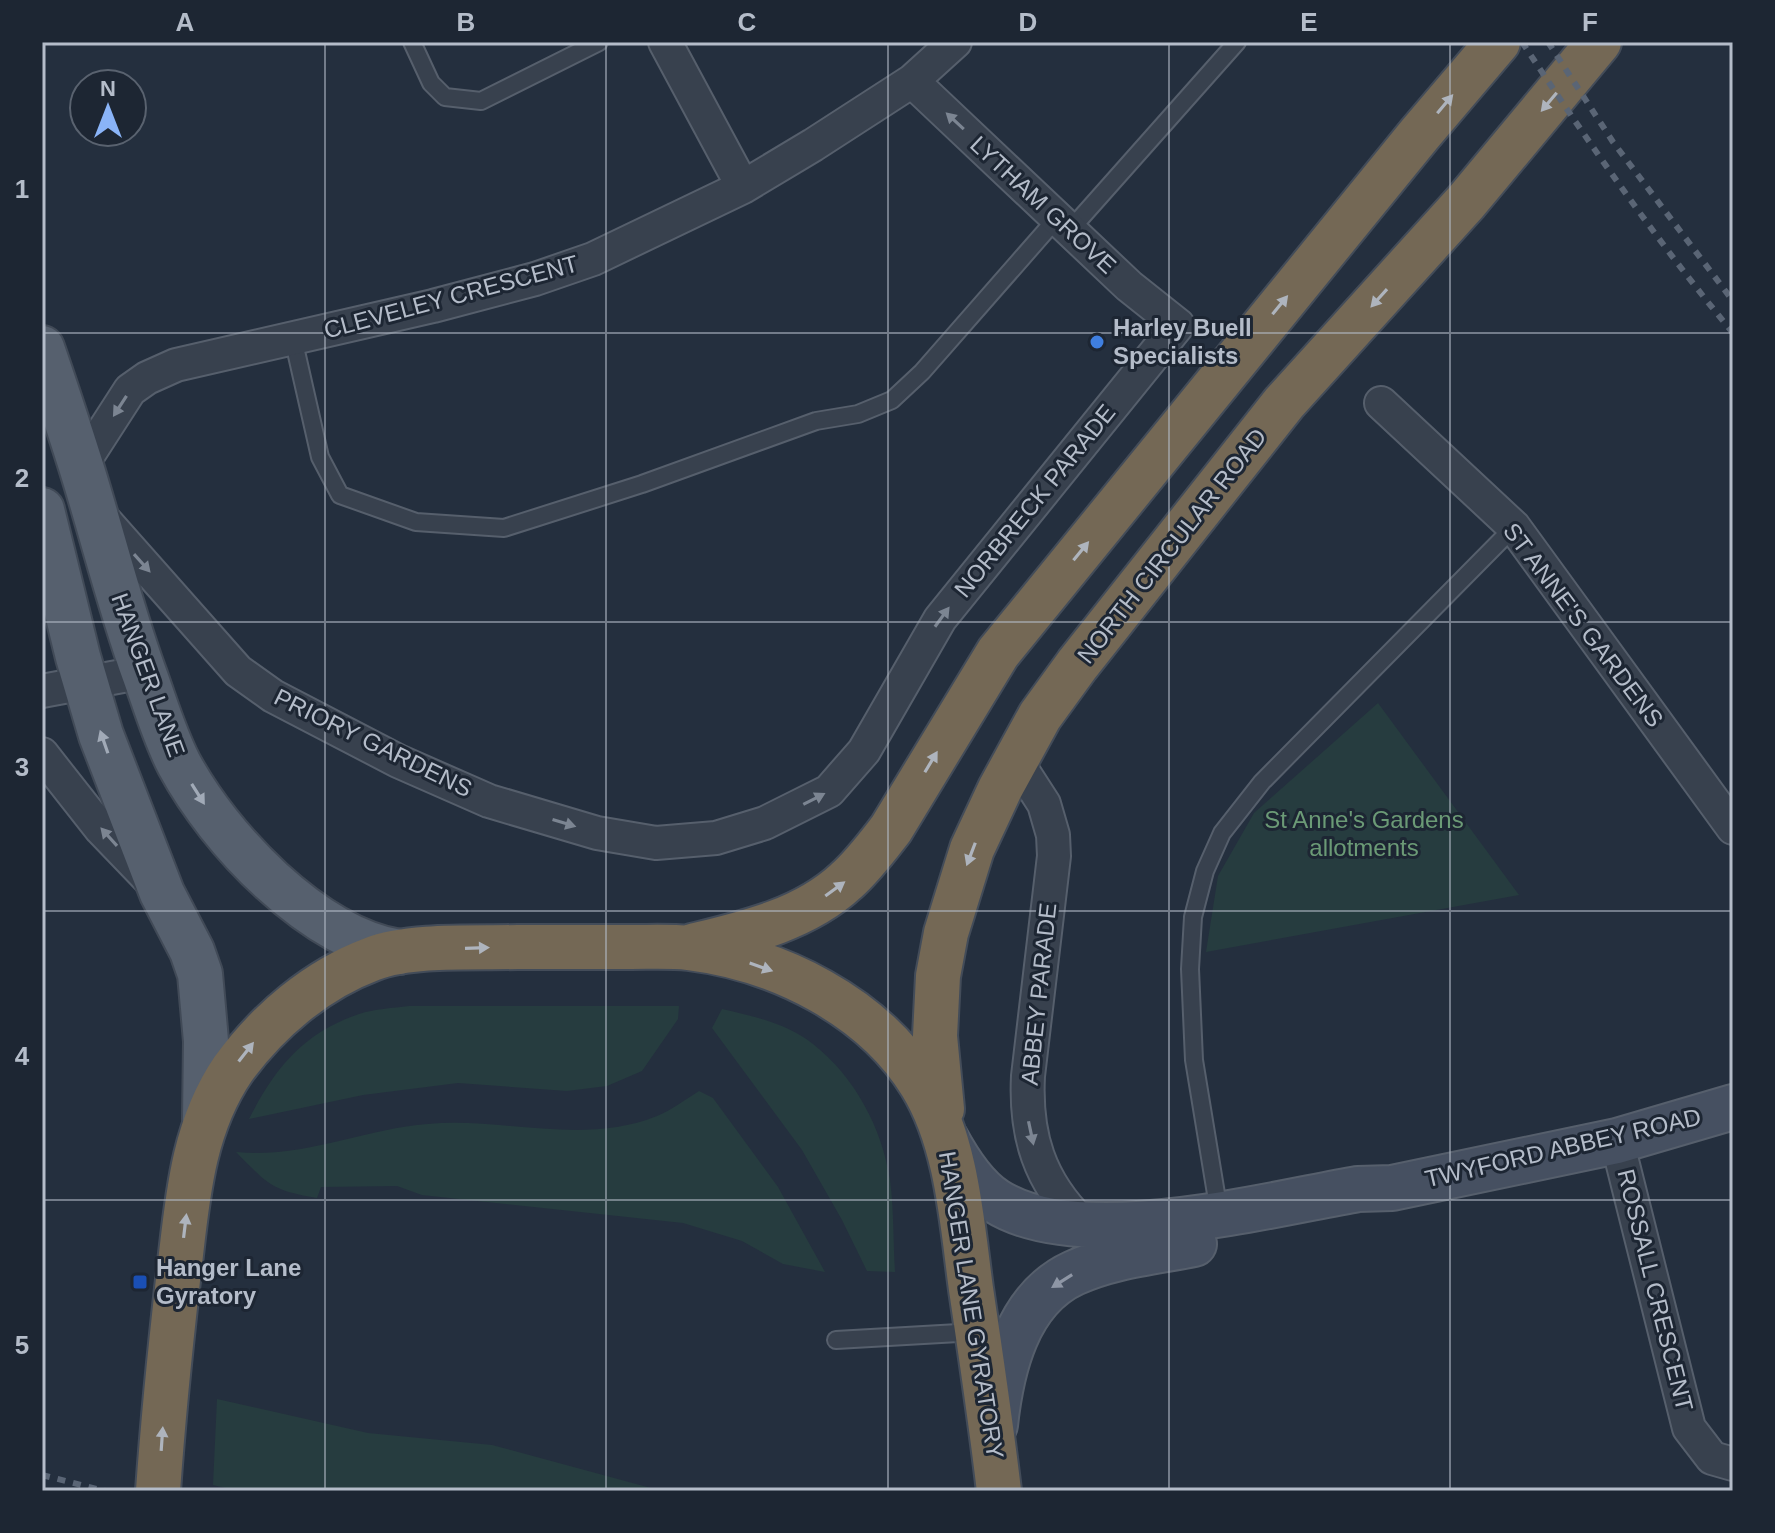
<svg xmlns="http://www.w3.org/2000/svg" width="1775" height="1533" font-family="Arial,sans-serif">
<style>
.green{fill:#263c3f}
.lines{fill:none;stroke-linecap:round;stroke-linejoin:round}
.lane-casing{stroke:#565f6c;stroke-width:20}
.street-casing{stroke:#565f6c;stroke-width:36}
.secondary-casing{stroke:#565f6c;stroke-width:48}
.primary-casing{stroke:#414a57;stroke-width:48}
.highway-casing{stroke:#434c59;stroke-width:48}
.lane{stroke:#38414e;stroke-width:16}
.street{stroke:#38414e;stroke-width:32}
.secondary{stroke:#465061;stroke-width:44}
.primary{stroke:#56606e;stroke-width:44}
.highway{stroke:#746855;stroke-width:44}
.rail{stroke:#5a6575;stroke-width:6;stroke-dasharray:8 8;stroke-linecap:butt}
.oneway{fill:#aeb4bd}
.oneway2{fill:#7c8592}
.oneway3{fill:#a1aab7}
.oneway4{fill:#8e96a5}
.grid{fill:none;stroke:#b4bcc9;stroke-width:2;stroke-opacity:0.55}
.shop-dot{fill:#3f7fe0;stroke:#1d2633;stroke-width:3}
.transit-dot{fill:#1a4fb4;stroke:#1d2633;stroke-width:3}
.labels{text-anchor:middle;stroke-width:6;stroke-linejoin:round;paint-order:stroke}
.street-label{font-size:24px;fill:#b4bcc9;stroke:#1d2633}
.poi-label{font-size:24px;font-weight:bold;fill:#b4bcc9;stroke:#1d2633;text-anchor:start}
.park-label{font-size:24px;fill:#6b9a76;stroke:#1d2633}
.neatline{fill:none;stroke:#b4bcc9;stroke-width:3}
.grid-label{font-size:26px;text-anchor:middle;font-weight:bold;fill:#b4bcc9}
</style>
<rect width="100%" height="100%" fill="#242f3e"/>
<path class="green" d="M1378,703L1519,895L1206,952L1218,876L1254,813Z
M409,1006H679L678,1019L642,1071L607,1086L567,1091L458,1083L363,1095L249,1119C275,1068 303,1033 359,1014C374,1009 393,1008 409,1006Z
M722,1009C753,1016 788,1024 813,1044C855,1077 882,1128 890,1180C894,1210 893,1242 895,1272L867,1271L842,1220L802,1150L712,1028Z
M699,1091L713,1098L778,1187L825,1272L783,1264L742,1241L683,1223L422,1195L397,1186L321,1187L317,1198C270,1190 269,1185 236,1152C302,1159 363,1129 428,1124C504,1117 583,1146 657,1116C672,1110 686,1099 699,1091Z
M217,1399L368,1433L492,1445L662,1491H238L213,1485Z"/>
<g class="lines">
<g class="lane-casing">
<path id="lane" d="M412,42L431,83L445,97L481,101L599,42
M1070,230L1237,42
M293,338L320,457L340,495L416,522L504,528L642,484L816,421L858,414L892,400L922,372L1057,218
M1219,1212L1194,1060L1190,969L1193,917L1205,871L1222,833L1262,782L1514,527
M836,1340L976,1332"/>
</g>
<g class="street-casing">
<path id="street" d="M665,42L743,187
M1381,403L1514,527L1733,828
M81,466L130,390L147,378L176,365L433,306L535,279L593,259L743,187L813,145L912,81L955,42
M98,513L238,671L273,696L398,761L489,801L597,833L656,843L716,838L765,823L829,791L864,751L940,619L1178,325L1129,286L912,81
M42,691L144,672
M42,754L101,829L152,882
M1015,759L1044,804L1053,835L1054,856L1028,1076C1025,1135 1039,1181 1082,1223
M1617,1141L1689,1428L1712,1458L1733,1464"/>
</g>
<g class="secondary-casing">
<path id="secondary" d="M946,1139C958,1161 974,1187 996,1201C1079,1254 1265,1205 1358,1189L1392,1188L1617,1141L1733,1107
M995,1425C1001,1369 1017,1299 1074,1273C1111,1256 1154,1252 1194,1244"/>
</g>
<g class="primary-casing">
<path id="primary" d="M42,348C55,386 68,425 80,463C102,533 119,604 144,673C155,703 164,735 179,764C220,840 312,937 399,952
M42,510L78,657L101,735L162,893L192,951L200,974L206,1041L205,1119"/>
</g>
<g class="highway-casing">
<path id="highway" d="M692,946C745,933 804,920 846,881C863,866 877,847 891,829L998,653L1419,135L1498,42
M942,1109L935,1036L938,976L946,933L972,849L1000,789L1040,716L1077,665L1284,403L1466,202L1599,42
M158,1491C163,1420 170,1350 178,1280C187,1207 190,1132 233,1069C268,1021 316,980 372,959C410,944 476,948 518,947C556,947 594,947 632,947C651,947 670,946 689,948C778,959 873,1006 921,1084C957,1142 962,1223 971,1289C981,1356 991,1423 999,1491"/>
</g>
<use href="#lane" class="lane"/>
<use href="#street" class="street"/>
<use href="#secondary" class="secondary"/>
<use href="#primary" class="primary"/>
<use href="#highway" class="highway"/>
<path class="rail" d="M1522,42C1588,142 1656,240 1733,333
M1548,42L1613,142L1733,301
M42,1475L105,1491"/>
</g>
<defs><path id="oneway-solid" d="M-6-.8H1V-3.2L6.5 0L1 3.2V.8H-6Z" transform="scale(2)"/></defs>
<g class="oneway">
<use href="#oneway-solid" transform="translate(1549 102) rotate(130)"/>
<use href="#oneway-solid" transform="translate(1445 104) rotate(-50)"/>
<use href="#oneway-solid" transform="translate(1379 298) rotate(132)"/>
<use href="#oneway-solid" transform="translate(1280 305) rotate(-51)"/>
<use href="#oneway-solid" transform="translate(1081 551) rotate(-51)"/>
<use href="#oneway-solid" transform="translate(931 762) rotate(-59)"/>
<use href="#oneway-solid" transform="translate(971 854) rotate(111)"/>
<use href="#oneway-solid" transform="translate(835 889) rotate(-36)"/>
<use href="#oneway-solid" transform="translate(477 948) rotate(-2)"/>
<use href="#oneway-solid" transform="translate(761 967) rotate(19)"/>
<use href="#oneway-solid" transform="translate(246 1052) rotate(-52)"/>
<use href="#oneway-solid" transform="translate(185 1226) rotate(-83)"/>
<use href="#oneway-solid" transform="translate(162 1439) rotate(-86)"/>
</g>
<g class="oneway2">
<use href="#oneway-solid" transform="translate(955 121) rotate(-137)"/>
<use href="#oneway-solid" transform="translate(120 406) rotate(123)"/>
<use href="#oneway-solid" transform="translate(142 563) rotate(48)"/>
<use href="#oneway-solid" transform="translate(942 617) rotate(-54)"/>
<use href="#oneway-solid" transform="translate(814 799) rotate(-27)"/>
<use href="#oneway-solid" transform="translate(564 823) rotate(17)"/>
<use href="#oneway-solid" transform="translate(109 837) rotate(-132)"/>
<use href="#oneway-solid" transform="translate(1031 1133) rotate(78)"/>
</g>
<g class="oneway3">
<use href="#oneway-solid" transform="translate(104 742) rotate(-109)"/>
<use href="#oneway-solid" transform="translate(198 794) rotate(58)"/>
</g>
<use class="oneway4" href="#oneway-solid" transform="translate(1062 1281) rotate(148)"/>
<path class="grid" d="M325,42V1491M606,42V1491M888,42V1491M1169,42V1491M1450,42V1491M42,333H1733M42,622H1733M42,911H1733M42,1200H1733"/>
<circle class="shop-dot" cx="1097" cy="342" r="8"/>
<rect class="transit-dot" x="132" y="1274" width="16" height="16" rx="4"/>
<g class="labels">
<g class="street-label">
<text transform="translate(1043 205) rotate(43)" y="8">LYTHAM GROVE</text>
<text transform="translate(451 297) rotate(-15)" y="8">CLEVELEY CRESCENT</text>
<text transform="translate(1035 501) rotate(-51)" y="8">NORBRECK PARADE</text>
<text transform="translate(1172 546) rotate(-52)" y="8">NORTH CIRCULAR ROAD</text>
<text transform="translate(1583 625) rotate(53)" y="8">ST ANNE'S GARDENS</text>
<text transform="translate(148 675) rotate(70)" y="8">HANGER LANE</text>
<text transform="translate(373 743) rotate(26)" y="8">PRIORY GARDENS</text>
<text transform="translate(1039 994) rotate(-84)" y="8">ABBEY PARADE</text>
<text transform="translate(1563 1148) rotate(-13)" y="8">TWYFORD ABBEY ROAD</text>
<text transform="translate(1655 1290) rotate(76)" y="8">ROSSALL CRESCENT</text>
<text transform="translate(971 1305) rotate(81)" y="8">HANGER LANE GYRATORY</text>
</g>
<g class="poi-label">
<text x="1113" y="336">Harley Buell<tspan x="1113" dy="28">Specialists</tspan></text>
<text x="156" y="1276">Hanger Lane<tspan x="156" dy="28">Gyratory</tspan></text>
</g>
<g class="park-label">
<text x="1364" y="828">St Anne's Gardens<tspan x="1364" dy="28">allotments</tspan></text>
</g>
</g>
<rect width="1775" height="1533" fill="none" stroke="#1d2633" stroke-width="88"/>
<g transform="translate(108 108)"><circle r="38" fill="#1d2633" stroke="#59626f" stroke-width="2"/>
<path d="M0-6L14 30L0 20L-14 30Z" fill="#8ab4f8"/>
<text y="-12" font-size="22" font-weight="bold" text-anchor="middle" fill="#b4bcc9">N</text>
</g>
<rect x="44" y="44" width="1687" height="1445" class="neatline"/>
<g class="grid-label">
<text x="185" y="31">A</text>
<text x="466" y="31">B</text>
<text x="747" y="31">C</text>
<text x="1028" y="31">D</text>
<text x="1309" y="31">E</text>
<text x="1590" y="31">F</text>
<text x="22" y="198">1</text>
<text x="22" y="487">2</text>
<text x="22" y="776">3</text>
<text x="22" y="1065">4</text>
<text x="22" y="1354">5</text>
</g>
</svg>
